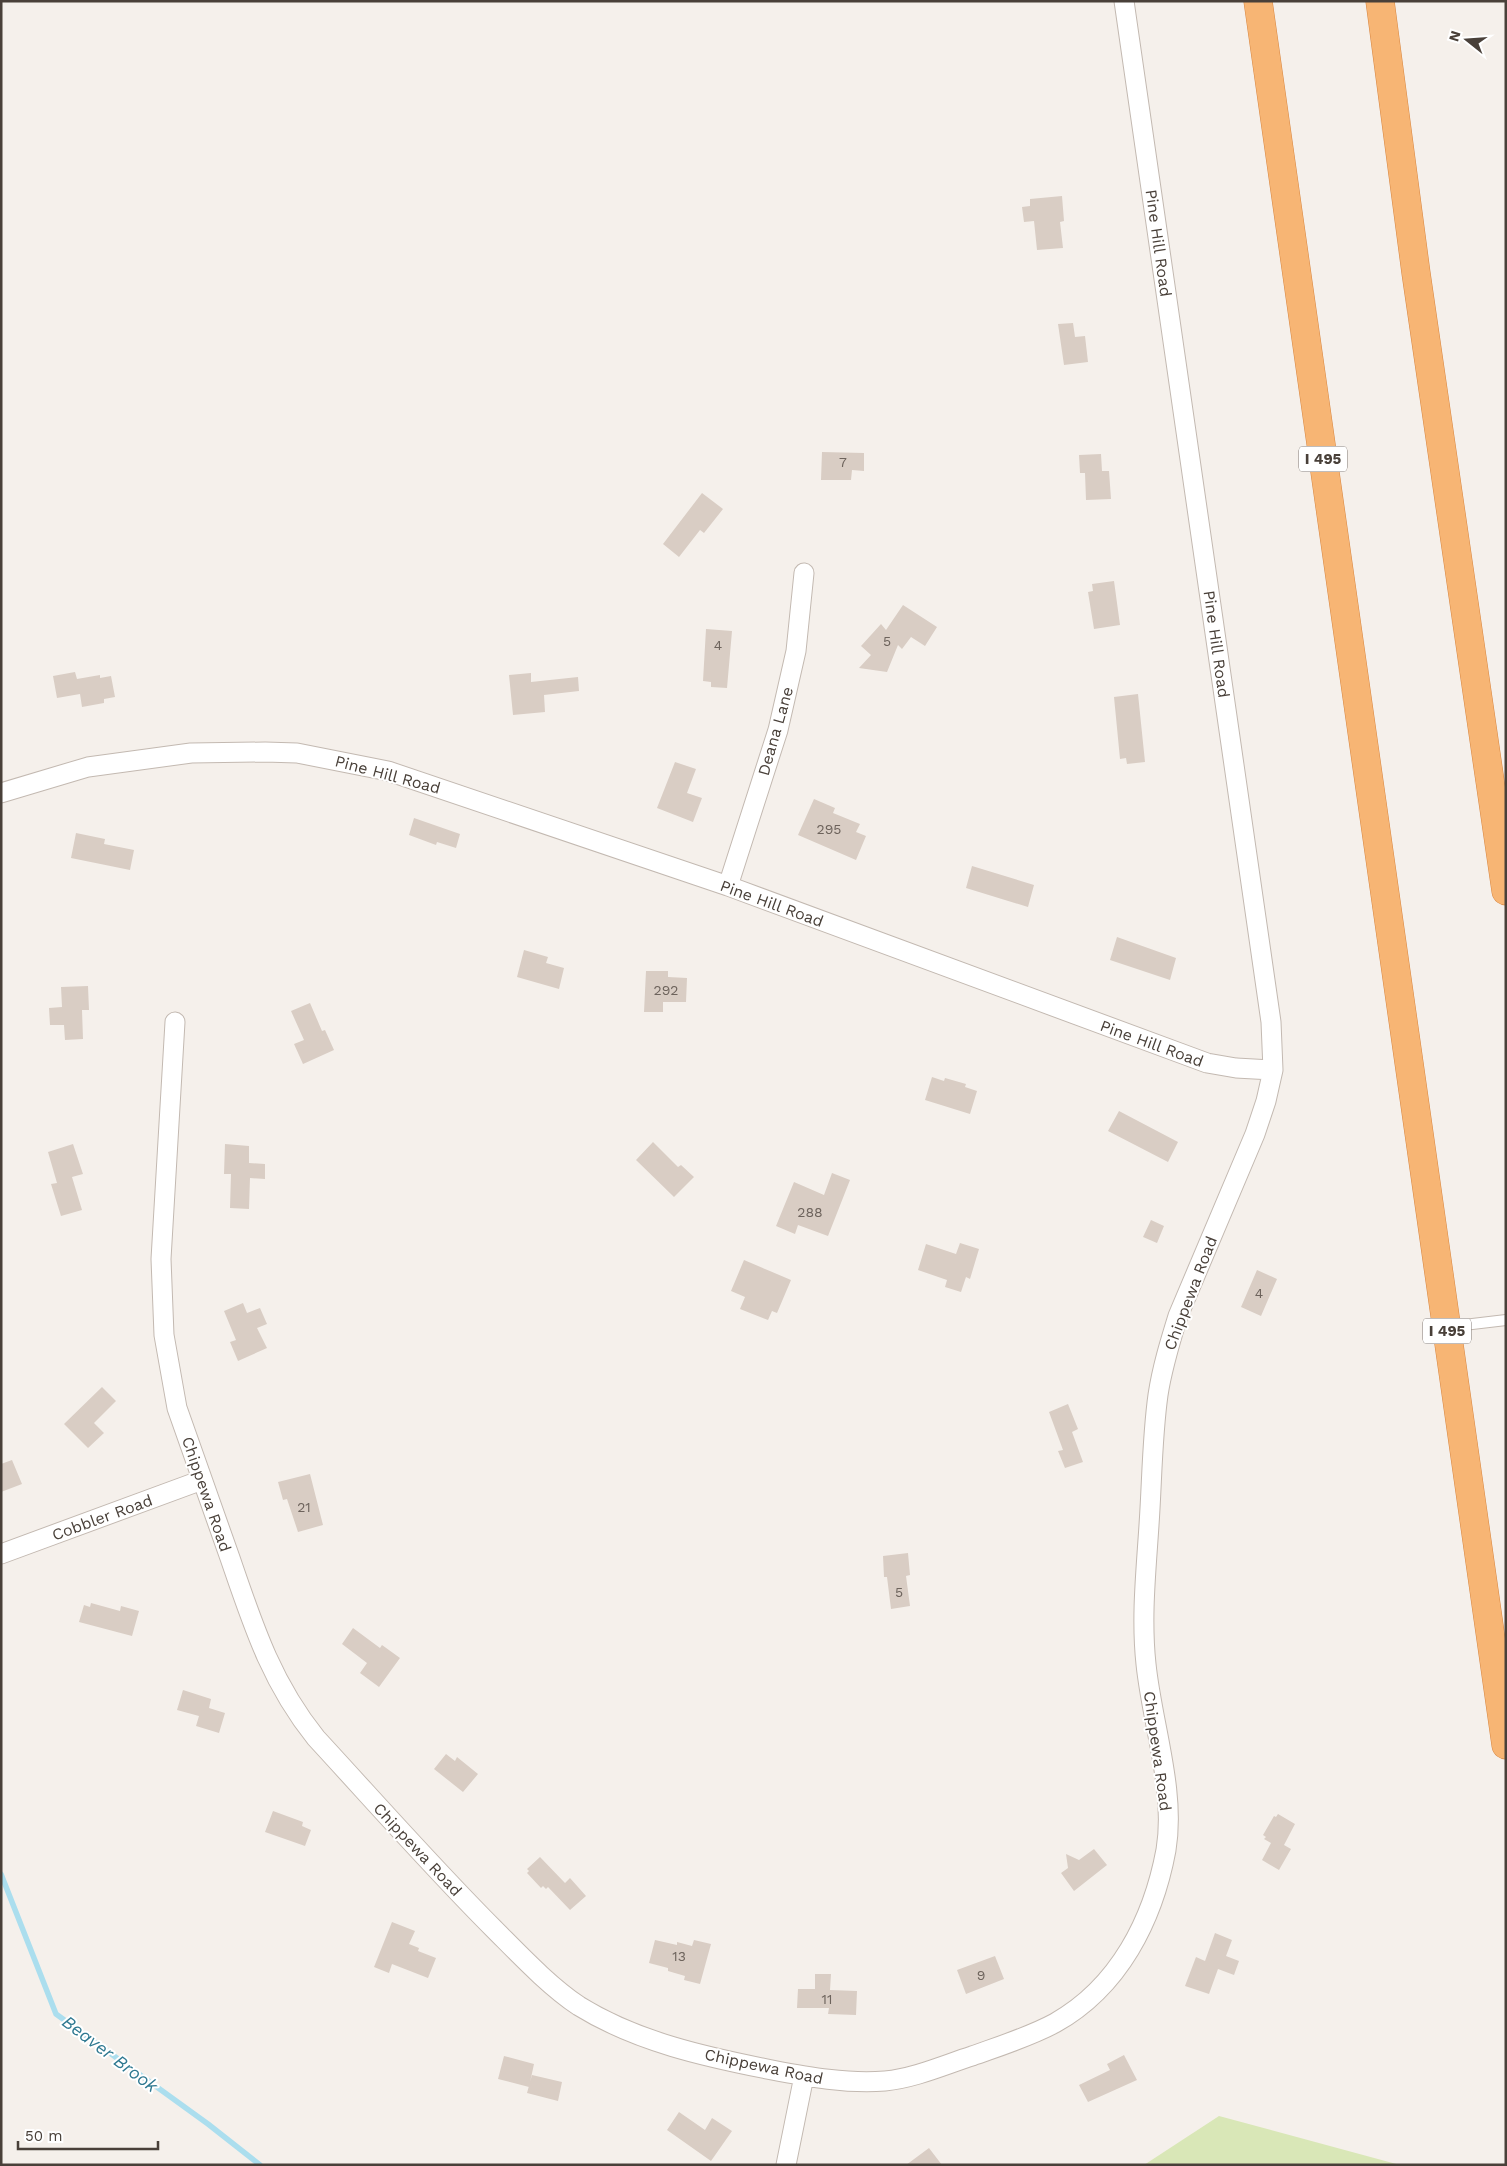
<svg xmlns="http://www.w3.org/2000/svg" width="1507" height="2166" font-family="'Work Sans',sans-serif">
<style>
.green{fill:#d9e7b7}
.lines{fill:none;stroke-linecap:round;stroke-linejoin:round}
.stream{stroke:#abdeee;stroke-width:5.5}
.building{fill:#d9cdc4}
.lane-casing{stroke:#c3b9b1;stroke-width:12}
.street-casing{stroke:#c3b9b1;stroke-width:21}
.highway-casing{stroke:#d78743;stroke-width:29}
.lane{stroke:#fff;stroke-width:10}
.street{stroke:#fff;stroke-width:19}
.highway{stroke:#f7b574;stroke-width:28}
.labels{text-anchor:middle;stroke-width:4;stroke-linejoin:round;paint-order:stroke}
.number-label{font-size:14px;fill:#6d635c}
.shield{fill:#fff;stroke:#807974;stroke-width:1}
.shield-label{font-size:15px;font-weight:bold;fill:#494039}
.street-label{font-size:16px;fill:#494039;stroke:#fff}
.water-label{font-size:18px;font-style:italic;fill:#2f7991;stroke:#fff}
</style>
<rect width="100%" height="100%" fill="#f5f0eb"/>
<path class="green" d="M1219,2116L1400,2165H1144Z"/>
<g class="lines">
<path class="stream" d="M1,1874L56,2014L208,2124L260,2165"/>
</g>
<path class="building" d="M1062,196L1064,221L1060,222L1063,248L1037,250L1034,221L1024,222L1022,207L1030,206V199Z
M1073,323L1075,337L1085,336L1088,362L1064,365L1058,324Z
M822,452L864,453V471L852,470L851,480H821Z
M1101,454L1102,471H1109L1111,499L1086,500L1085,473H1080L1079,455Z
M702,493L723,509L704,533L700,530L679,557L663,544Z
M1114,581L1120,625L1094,629L1088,592L1093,591L1092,584Z
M903,605L937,627L925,646L911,637L902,649L898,645L887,672L859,668L871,655L861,646L881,624L886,630Z
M706,629L732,631L727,688L711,687V682L703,681Z
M75,672L77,679L100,675V678L111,676L115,697L104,699V703L82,707L80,694L57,698L53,676Z
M531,673V682L578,677L579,691L544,695L545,712L513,715L509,675Z
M1138,694L1145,762L1127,764L1126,758L1120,759L1114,697Z
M675,762L696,769L687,793L702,798L693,822L657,808Z
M814,799L835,808L833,813L860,824L856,832L866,836L856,860L798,835Z
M414,818L460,834L456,848L437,842L436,845L409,835Z
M76,833L105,839L104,844L134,850L130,870L71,858Z
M972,866L1034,885L1028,907L966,888Z
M1117,937L1176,958L1170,980L1110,960Z
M524,950L548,957L546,963L564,968L559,989L517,977Z
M646,971H668V977L687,978L686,1002H663V1012H644Z
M88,986L89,1010H82L83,1039L65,1040L64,1025H50L49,1008L62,1007L61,987Z
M310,1003L322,1031L325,1030L334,1050L303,1064L294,1044L304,1040L291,1011Z
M932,1077L944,1081L945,1078L966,1084L965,1087L977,1091L970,1114L925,1100Z
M1119,1111L1178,1142L1168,1162L1108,1131Z
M653,1142L678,1167L681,1165L694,1177L674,1197L636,1160Z
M73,1144L83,1174L72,1177L82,1210L61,1216L51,1184L57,1183L48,1152Z
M225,1144L249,1146V1163L265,1164V1179L250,1178L249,1209L230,1208L231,1174H224Z
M832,1173L850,1180L828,1236L798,1225L795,1234L776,1226L794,1182L824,1195Z
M1151,1220L1164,1226L1157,1243L1143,1237Z
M960,1243L979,1249L970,1279L966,1277L961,1292L945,1287L947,1280L918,1270L926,1244L956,1254Z
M744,1260L791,1280L777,1313L772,1311L768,1320L740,1309L745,1297L731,1291Z
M1257,1270L1277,1279L1261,1316L1241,1307Z
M243,1303L247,1313L260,1308L267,1324L257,1328L267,1348L238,1361L230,1342L236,1340L224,1311Z
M102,1387L116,1401L94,1423L104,1433L88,1448L64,1424Z
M1068,1404L1078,1429L1072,1432L1083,1462L1065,1468L1058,1451L1063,1450L1049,1412Z
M12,1460L22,1484L1,1492V1464Z
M310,1474L323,1525L298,1532L287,1499L283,1500L278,1482Z
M908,1553L910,1575L906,1576L910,1606L891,1609L887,1577H884L883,1556Z
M91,1603L120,1611L121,1606L139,1611L132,1636L79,1622L84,1605L90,1607Z
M353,1628L380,1648L382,1645L400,1658L379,1687L360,1673L367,1663L342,1644Z
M183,1690L211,1699L209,1708L225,1713L219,1733L196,1726L199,1716L177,1710Z
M446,1754L455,1761L457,1757L478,1774L463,1792L434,1769Z
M273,1811L303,1822L302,1826L311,1830L305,1846L265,1832Z
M1278,1814L1295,1824L1284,1845L1291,1849L1279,1870L1262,1860L1271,1843L1264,1839L1266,1837L1263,1835L1274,1816L1276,1817Z
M1094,1849L1107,1865L1074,1891L1061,1873L1068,1868L1066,1854L1079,1860Z
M540,1857L565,1883L570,1878L586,1896L570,1910L548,1887L546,1889L543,1886L541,1888L527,1873L529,1871L527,1869Z
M392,1922L415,1931L409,1944L419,1948L418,1951L436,1958L428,1978L392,1964L389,1973L374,1967Z
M1215,1933L1232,1940L1226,1956L1239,1961L1234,1975L1218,1969L1209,1994L1185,1986L1196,1957L1205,1961Z
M655,1940L677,1945V1942L692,1946L694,1940L711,1944L700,1984L684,1980L685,1976L668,1971V1968L649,1963Z
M995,1956L1004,1979L966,1994L957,1970Z
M815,1974H831L830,1990L857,1991L856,2015L828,2014L829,2008H797L798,1989H815Z
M1124,2055L1137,2080L1088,2102L1079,2085L1110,2070L1107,2064Z
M504,2056L534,2064L529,2087L498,2079Z
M532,2075L562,2082L558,2101L527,2093Z
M679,2112L705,2130L712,2118L732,2131L711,2161L667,2130Z
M929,2148L942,2165H906Z"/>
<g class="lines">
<g class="lane-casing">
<path id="lane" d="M1447,1327L1506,1320"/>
</g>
<g class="street-casing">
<path id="street" d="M1,793L88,767L191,753L265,752L297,753L388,771L728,886L1207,1063L1236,1068L1273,1070L1271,1022L1124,1
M728,886L778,730L796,651L804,573
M175,1022L161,1259L164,1335L177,1408C195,1458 212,1508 230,1558C253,1625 271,1682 316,1738C375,1802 433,1868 494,1929C520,1955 549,1986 579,2006C637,2042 706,2057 772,2070C809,2077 847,2084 885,2081C915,2078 944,2065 972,2056C1000,2046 1029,2037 1055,2023C1119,1987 1153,1920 1166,1850C1176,1790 1152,1724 1146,1664C1141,1618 1146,1572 1149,1525C1152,1482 1152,1438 1158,1395C1162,1368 1170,1342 1178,1316L1255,1134L1266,1101L1273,1070
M1,1554L202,1480
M786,2165L804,2076"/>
</g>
<g class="highway-casing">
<path id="highway" d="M1258,1L1506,1745
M1380,1L1416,273L1506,891"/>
</g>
<use href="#lane" class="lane"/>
<use href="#street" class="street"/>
<use href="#highway" class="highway"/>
</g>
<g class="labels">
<g class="number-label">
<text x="843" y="467">7</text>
<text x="887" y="646">5</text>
<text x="718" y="650">4</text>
<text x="829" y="834">295</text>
<text x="666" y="995">292</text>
<text x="810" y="1217">288</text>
<text x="1259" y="1298">4</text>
<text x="304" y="1512">21</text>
<text x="899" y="1597">5</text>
<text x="679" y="1961">13</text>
<text x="981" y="1980">9</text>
<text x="827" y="2004">11</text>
</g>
<g class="shield">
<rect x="1299" y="446.5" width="48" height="25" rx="4"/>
<rect x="1423" y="1318.5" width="48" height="25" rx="4"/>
</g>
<g class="shield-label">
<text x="1323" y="464">I 495</text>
<text x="1447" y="1336">I 495</text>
</g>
<g class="street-label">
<text transform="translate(1159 243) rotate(82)" y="6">Pine Hill Road</text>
<text transform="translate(1217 644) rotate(82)" y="6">Pine Hill Road</text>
<text transform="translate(775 731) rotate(-74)" y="6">Deana Lane</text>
<text transform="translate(388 774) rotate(15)" y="6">Pine Hill Road</text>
<text transform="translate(772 903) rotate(20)" y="6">Pine Hill Road</text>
<text transform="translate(1152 1043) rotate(20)" y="6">Pine Hill Road</text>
<text transform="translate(1190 1293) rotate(-69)" y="6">Chippewa Road</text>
<text transform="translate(207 1494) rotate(71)" y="6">Chippewa Road</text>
<text transform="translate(102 1517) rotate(-20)" y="6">Cobbler Road</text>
<text transform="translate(1158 1751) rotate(82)" y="6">Chippewa Road</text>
<text transform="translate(418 1849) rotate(47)" y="6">Chippewa Road</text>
<text transform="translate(764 2066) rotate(12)" y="6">Chippewa Road</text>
</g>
<g class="water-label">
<text transform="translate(110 2054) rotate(37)" y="6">Beaver Brook</text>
</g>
</g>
<rect width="1507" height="2166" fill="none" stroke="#494039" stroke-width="5"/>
<g transform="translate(1467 40) rotate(287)" stroke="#ffffff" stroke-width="4" paint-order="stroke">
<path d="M0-4L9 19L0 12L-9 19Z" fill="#494039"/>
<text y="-8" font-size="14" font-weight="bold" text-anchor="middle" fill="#494039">N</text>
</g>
<path d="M18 2141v8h140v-8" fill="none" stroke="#494039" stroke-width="2.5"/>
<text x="25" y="2141" font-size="15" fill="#494039" stroke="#ffffff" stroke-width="4" paint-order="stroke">50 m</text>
</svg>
